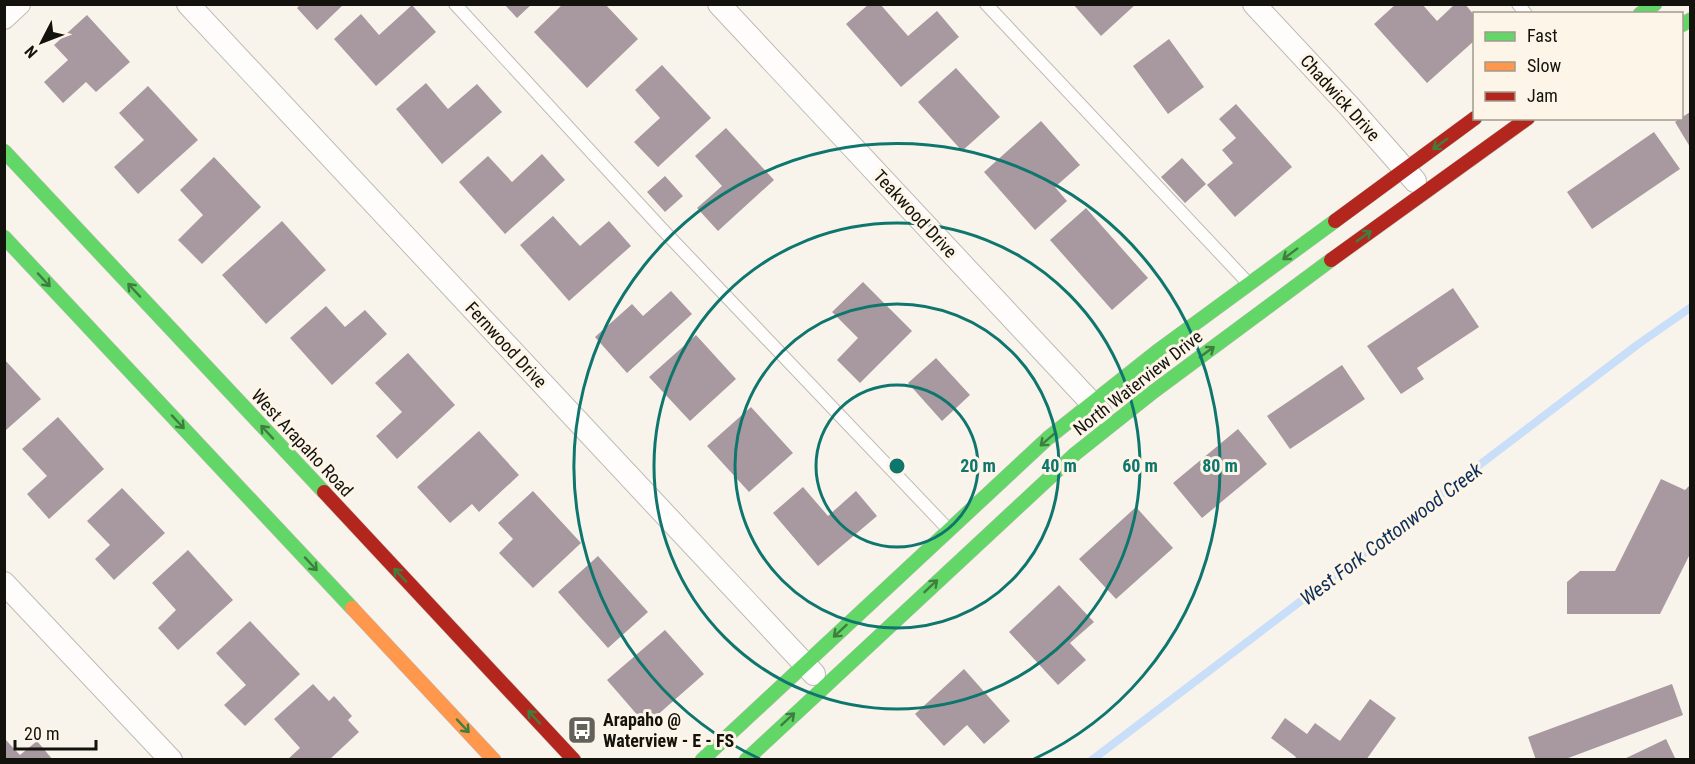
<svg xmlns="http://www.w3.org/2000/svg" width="1695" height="764" font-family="'Roboto Condensed',sans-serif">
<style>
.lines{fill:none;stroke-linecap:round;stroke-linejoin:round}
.stream{stroke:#c9def9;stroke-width:8}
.building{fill:#a899a0}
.lane-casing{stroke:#bebbb5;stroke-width:14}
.street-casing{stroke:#bebbb5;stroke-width:24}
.fast-casing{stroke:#bebbb5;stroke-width:15}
.slow-casing{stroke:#bebbb5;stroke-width:15}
.jam-casing{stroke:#bebbb5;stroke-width:15}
.lane{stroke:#fefdfc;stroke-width:12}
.street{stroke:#fefdfc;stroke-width:22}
.fast{stroke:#63d668;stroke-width:14}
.slow{stroke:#ff974d;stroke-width:14}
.jam{stroke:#b3261e;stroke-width:14}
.oneway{stroke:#3f7e3f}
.ring{fill:none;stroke:#0f766e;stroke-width:3}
.labels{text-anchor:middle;stroke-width:6;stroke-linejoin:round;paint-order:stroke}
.street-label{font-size:18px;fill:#14120d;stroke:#fdf5e7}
.poi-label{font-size:18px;font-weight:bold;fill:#14120d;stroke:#fdf5e7;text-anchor:start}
.water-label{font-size:20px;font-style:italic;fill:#0c2d58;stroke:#fdf5e7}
.centre{fill:#0f766e;stroke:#fdf5e7;stroke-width:3}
.ring-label{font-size:18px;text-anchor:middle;font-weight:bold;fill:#0f766e;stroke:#fdf5e7;stroke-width:6;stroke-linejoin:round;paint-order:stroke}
</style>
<rect width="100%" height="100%" fill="#f8f4ec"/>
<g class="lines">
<path class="stream" d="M1092,760L1637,345L1690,308"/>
</g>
<path class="building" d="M301,4H344L317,30L297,8Z
M504,4H532L517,18Z
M563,4H605L638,39L587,88L534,32Z
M869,4H880L908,36L937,11L959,37L901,87L846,24Z
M1073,4H1136L1101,36Z
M1396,4H1422L1437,21L1455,4H1465L1474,15V41L1427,83L1374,24Z
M412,5L436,32L376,86L334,39L361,14L379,35Z
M87,15L130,62L96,92L86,82L63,103L44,82L68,60L54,45Z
M1169,39L1204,87L1168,114L1133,66Z
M662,65L711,118L658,167L634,142L660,118L635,90Z
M956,68L1000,117L962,151L918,102Z
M426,83L448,109L477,84L502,112L442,164L396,109Z
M148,86L198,140L138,194L114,167L144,140L119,113Z
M1236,104L1292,167L1235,217L1207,185L1233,163L1222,150L1236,138L1219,119Z
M1690,112V147L1675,122Z
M1041,121L1080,165L1055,187L1067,201L1035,230L984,172Z
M726,128L774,180L718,231L697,208L722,186L695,156Z
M1654,132L1680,169L1592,229L1567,192Z
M542,154L565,180L505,234L459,182L488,156L512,182Z
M214,157L261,207L202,264L178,240L203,215L180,190Z
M1182,158L1206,184L1185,203L1161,177Z
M665,176L683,196L665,212L647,192Z
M1086,208L1148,278L1112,310L1050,240Z
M553,216L580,246L609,221L631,246L569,301L520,245Z
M282,221L326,270L266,324L222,275Z
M863,282L912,331L860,383L837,360L858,338L832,312Z
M1453,288L1479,327L1417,368L1424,379L1401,394L1367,346Z
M671,291L692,314L627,373L595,337L632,304L643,316Z
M326,306L345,327L365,310L387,334L332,385L290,338Z
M696,335L736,379L690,421L649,377Z
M408,353L455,405L397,459L376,436L402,412L375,383Z
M936,358L970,395L942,421L908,383Z
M4,359L41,399L6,430L4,428Z
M1342,365L1365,399L1290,449L1267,416Z
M751,407L793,453L749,492L707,446Z
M58,417L104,469L49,519L27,494L47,476L22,449Z
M1238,429L1267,464L1202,518L1173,483Z
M479,431L519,475L479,512L472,504L450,523L417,487Z
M1661,479L1685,490L1690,485V554L1660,614H1567V582L1580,571H1615Z
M803,487L828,516L856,491L877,516L818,566L773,513Z
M122,488L165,533L114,580L95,559L110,545L87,521Z
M533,491L581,543L533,588L499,553L513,539L498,523Z
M1136,507L1173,548L1116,599L1079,559Z
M188,550L233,600L178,650L158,628L176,610L152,583Z
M598,556L648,612L608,648L558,592Z
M1059,585L1094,622L1070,643L1086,660L1058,685L1009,632Z
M250,621L300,674L245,726L224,705L246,685L216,653Z
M665,630L704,674L646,725L607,680Z
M964,669L1010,721L984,744L967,725L944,746L915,714Z
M313,684L329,701L334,696L352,716L348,720L359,732L329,760H287L300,748L274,719Z
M1672,684L1683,715L1563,760H1536L1528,737Z
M1370,699L1396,718L1366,760H1294L1296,757L1271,738L1285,718L1307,734L1315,723L1340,741Z
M4,738L20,755L37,741L53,760H4Z
M1666,739L1676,760H1622Z"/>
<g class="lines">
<g class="lane-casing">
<path id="lane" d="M455,4L662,229L948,529
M986,4L1249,284
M1518,4L1526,14"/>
</g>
<g class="street-casing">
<path id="street" d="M188,4L814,674
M719,4L1101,413
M1254,4L1349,106L1415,181
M4,18L19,4
M4,583L171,760"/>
</g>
<g class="fast-casing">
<path id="fast" d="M1640,14L1655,4
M1682,25L1690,20
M4,151L324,492
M4,237L352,608
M702,760L1048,438L1159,350L1335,221
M746,760L1075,454L1153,392L1331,260"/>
</g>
<g class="slow-casing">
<path id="slow" d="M352,608L494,760"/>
</g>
<g class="jam-casing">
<path id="jam" d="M1335,221L1475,118
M1331,260L1528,118
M324,492L574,760"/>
</g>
<use href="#lane" class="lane"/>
<use href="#street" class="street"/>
<use href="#fast" class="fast"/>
<use href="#slow" class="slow"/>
<use href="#jam" class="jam"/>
</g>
<defs><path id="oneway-shaft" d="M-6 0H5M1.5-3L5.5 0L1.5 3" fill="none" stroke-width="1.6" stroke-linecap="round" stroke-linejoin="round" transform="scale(1.5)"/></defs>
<g class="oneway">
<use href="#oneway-shaft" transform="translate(1440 144) rotate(144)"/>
<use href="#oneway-shaft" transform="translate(1364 236) rotate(-36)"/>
<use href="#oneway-shaft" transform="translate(1290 254) rotate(143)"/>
<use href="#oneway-shaft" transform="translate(44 280) rotate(47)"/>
<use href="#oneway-shaft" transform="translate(134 290) rotate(-133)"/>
<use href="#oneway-shaft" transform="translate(1207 352) rotate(-36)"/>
<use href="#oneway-shaft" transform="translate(178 422) rotate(47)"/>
<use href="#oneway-shaft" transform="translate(267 432) rotate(-133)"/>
<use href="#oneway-shaft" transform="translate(1047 440) rotate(139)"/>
<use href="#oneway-shaft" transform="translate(311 564) rotate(47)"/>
<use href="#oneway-shaft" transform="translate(400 575) rotate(-133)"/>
<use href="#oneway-shaft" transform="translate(931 586) rotate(-43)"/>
<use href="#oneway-shaft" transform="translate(840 631) rotate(137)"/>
<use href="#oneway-shaft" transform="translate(534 717) rotate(-133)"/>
<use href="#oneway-shaft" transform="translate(788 719) rotate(-43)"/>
<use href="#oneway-shaft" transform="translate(463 726) rotate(47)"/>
</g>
<g class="ring">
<circle cx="897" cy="466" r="81"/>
<circle cx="897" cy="466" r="162"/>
<circle cx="897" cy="466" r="243"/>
<path d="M760 759A323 323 0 1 1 1034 759"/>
</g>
<defs>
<g id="bus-square" transform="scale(1.5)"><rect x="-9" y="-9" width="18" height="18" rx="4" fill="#64615b" stroke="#fdf5e7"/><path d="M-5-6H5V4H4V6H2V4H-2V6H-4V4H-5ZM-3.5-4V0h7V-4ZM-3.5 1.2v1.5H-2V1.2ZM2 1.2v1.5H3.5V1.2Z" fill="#fff"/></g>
</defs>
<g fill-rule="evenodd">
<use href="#bus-square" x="582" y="730"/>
</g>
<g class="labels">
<g class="street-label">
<text transform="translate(1340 98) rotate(48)" y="6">Chadwick Drive</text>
<text transform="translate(915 214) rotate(47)" y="6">Teakwood Drive</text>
<text transform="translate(506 345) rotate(47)" y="6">Fernwood Drive</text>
<text transform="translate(1138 383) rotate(-38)" y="6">North Waterview Drive</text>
<text transform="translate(302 443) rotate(47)" y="6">West Arapaho Road</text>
</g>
<g class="poi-label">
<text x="603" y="726">Arapaho @<tspan x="603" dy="21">Waterview - E - FS</tspan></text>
</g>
<g class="water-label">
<text transform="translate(1391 534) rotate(-37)" y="7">West Fork Cottonwood Creek</text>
</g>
</g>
<circle cx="897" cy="466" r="9" class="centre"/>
<g class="ring-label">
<text x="978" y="472">20 m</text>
<text x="1059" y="472">40 m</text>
<text x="1140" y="472">60 m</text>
<text x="1220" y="472">80 m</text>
</g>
<rect width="1695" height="764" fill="none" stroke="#14120d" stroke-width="12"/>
<rect x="1473" y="12" width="210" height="108" fill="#fdf5e7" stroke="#a09a90" stroke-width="1.5"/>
<rect x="1485" y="32" width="30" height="9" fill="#63d668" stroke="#a09a90" stroke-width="1.5"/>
<text x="1527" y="42" font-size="18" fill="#14120d">Fast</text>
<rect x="1485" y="62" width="30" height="9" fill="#ff974d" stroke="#a09a90" stroke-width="1.5"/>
<text x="1527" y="72" font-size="18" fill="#14120d">Slow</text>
<rect x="1485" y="92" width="30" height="9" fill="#b3261e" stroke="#a09a90" stroke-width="1.5"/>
<text x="1527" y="102" font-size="18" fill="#14120d">Jam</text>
<g transform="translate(42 42) rotate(228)" stroke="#fdf5e7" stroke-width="4.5" paint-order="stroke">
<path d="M0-4.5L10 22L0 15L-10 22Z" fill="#14120d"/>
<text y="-9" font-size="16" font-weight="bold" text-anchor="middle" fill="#14120d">N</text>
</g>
<path d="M15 740v9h81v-9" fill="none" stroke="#14120d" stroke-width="3"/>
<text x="24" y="740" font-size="18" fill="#14120d" stroke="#fdf5e7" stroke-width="4.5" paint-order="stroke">20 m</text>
</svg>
